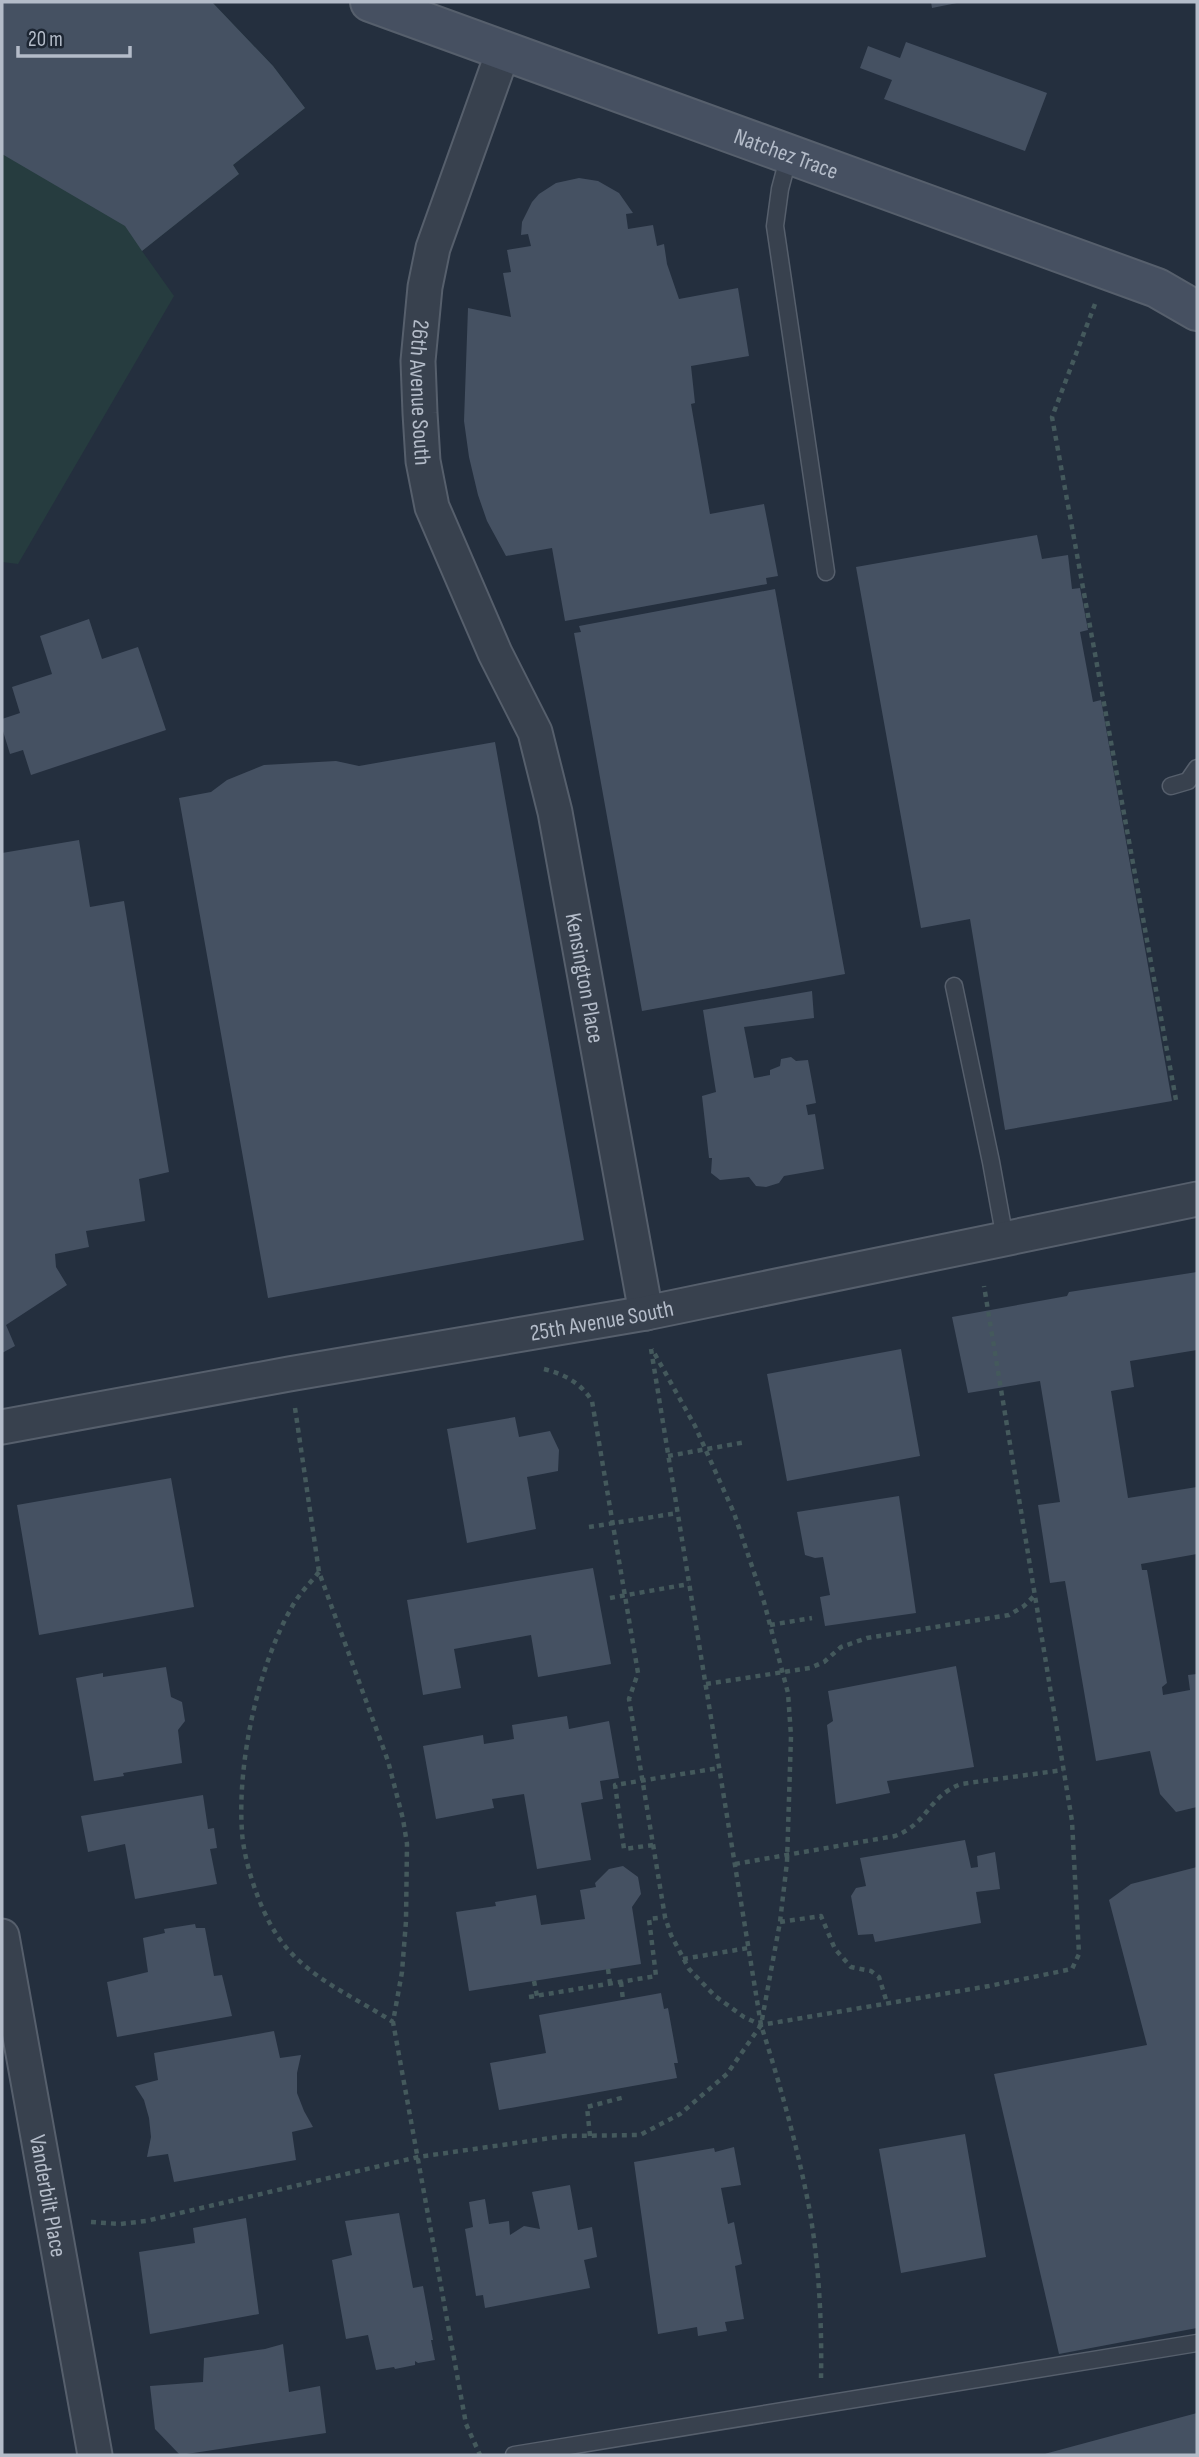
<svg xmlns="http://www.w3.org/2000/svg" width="1199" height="2457" font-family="'Sofia Sans Condensed',sans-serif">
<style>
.green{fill:#263c3f}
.building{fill:#455162}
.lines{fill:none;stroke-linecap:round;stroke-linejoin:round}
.service-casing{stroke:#565f6c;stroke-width:19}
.minor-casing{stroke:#565f6c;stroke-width:37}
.secondary-casing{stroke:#565f6c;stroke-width:42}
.path{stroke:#44595c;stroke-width:4.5;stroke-dasharray:5 5;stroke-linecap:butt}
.service{stroke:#38414e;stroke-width:16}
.minor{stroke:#38414e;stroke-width:33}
.secondary{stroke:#465061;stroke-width:38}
.labels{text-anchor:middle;stroke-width:6;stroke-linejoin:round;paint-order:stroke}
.street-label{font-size:23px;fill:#b4bcc9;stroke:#1d2633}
</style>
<rect width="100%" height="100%" fill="#242f3e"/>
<path class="green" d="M2,2H212L273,66L305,108L233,165L239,174L142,251L174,296L18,564L2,562Z"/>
<path class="building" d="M2,2H212L273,66L305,108L233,165L239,174L142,251L125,226L2,154Z
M931,2H957V3L932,8Z
M906,42L1047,93L1025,151L884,99L892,80L860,68L868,46L900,58Z
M579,178L598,181L619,193L633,213L626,214L628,229L653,225L657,246L664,244L667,264L679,299L738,288L749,356L691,366L695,403L691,404L710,514L764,504L778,576L766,578L767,584L565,621L552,548L506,556L487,521L478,495L469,457L464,421L468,308L511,317L503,273L511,272L507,250L531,246L528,234L521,235L522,222L532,202L539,194L556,183Z
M1037,535L1042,559L1068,555L1072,589L1080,588L1088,630L1080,632L1093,702L1101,700L1172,1101L1005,1130L970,919L921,928L856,567Z
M775,589L845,974L642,1011L574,633L581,632L579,626Z
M89,619L102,659L138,647L166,730L31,775L23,750L10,754L2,728V719L20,713L12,687L52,674L40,636Z
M495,742L584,1240L268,1298L179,798L211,792L227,780L264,765L336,761L359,766Z
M79,840L90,907L124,901L169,1172L139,1179L145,1221L86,1231L89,1247L55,1254L56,1267L67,1285L6,1325L15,1346L2,1353V853Z
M812,991L814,1018L744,1027L754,1078L770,1075V1070L780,1066L781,1059L791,1057L796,1061L808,1060L816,1103L806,1105L808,1115L815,1114L824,1169L784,1176L779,1183L766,1187L756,1186L749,1177L720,1180L711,1173L712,1158H709L702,1096L716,1092L703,1010Z
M1197,1272V1350L1130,1361L1134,1387L1111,1391L1128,1498L1197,1487V1554L1141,1564L1142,1570H1147L1167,1683L1162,1687L1163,1695L1190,1690L1188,1675L1197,1674V1807L1176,1812L1160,1794L1150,1751L1096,1761L1065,1581L1050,1583L1038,1505L1060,1502L1040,1381L968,1393L952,1317L1067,1296L1069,1292Z
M901,1349L920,1456L787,1481L767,1374Z
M515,1417L519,1437L550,1431L559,1450L558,1471L527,1477L536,1529L467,1543L447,1429Z
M171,1478L194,1607L39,1635L17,1505Z
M899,1496L916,1613L825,1626L820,1597L830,1595L823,1557L815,1558L805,1555L797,1512Z
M593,1568L611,1664L538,1677L531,1635L454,1649L461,1688L423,1695L407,1600Z
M956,1666L974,1767L887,1781L890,1793L836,1804L827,1725L833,1721L828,1691Z
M166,1667L171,1697L182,1702L185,1721L178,1730L182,1763L123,1773L124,1776L94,1781L76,1678L103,1673V1677Z
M567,1716L569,1729L609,1721L619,1778L600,1781L603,1799L581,1803L591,1860L537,1869L524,1794L492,1799L494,1808L436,1819L423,1746L483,1735L484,1744L514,1739L512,1725Z
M203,1795L208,1829L214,1828L217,1848L210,1849L217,1884L135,1899L125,1844L88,1852L81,1816Z
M965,1840L971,1868L978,1867L977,1856L995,1852L1000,1889L976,1892L981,1923L875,1942L873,1934L858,1935L851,1896L856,1888L866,1886L860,1858Z
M623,1866L638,1877L641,1894L632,1907L641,1964L469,1991L456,1912L496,1906L495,1902L536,1895L541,1925L585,1919L580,1890L596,1887L595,1883L609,1869Z
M1197,1867V2328L1059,2354L994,2074L1147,2045L1109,1900L1131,1884Z
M195,1924L196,1928H205L214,1976L222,1975L232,2016L117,2037L107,1982L148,1972L143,1938L165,1933L164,1929Z
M661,1993L664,2009L668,2008L678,2063H674L677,2078L499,2110L490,2063L546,2053L539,2015Z
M274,2031L280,2058L301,2055L297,2073V2093L304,2111L313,2127L292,2132L296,2160L174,2182L168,2154L147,2157L151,2137L149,2118L144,2100L135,2086L158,2080L154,2053Z
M965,2134L986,2257L901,2273L879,2149Z
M734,2147L741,2185L721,2188L728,2224L734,2222L742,2264L735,2266L744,2319L725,2322L727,2331L698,2336L697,2327L658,2334L634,2162L714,2148L715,2152Z
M570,2185L578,2230L592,2227L597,2257L584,2260L590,2288L485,2308L483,2295L476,2296L465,2229L473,2227L469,2202L485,2199L489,2224L509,2221L510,2235L524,2226L540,2229L532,2192Z
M399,2213L413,2288L423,2286L433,2340H431L435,2360L418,2363L415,2361V2365L395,2369L394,2367L376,2370L368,2335L346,2339L332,2260L352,2255L345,2221Z
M246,2218L259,2314L150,2334L139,2252L195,2243L193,2228Z
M283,2344L289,2392L320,2386L326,2433L180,2455L155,2429L150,2386L203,2382L204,2358L265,2349Z
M1197,2413V2455H1042L1048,2453Z"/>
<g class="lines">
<g class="service-casing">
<path id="service" d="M789,155L780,189L775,226L826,572
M1171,786L1188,781L1197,768
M954,986L991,1162L1005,1239
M514,2455L1197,2343"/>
</g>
<g class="minor-casing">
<g id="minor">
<path id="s1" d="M504,49L433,248L425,287L418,361L420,413L423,461L432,507L495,653L535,732L555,812L646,1313"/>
<path id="s2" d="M2,1427L289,1374L646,1313L1197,1199"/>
<path id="s3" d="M2,1936L95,2455"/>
</g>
</g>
<g class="secondary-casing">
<g id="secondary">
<path id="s4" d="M370,2L1157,288L1197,311"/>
</g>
</g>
<path class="path" d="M1095,304L1052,417L1176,1100
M651,1349L761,2025C780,2084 797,2145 809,2207C819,2262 822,2322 821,2378
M544,1369C564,1374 581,1383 592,1401L638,1673L629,1699L665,1917L671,1935L689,1969L715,1996L744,2017L761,2025L989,1986L1072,1969L1079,1954L1072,1821L984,1286
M295,1408L319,1572L388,1761L403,1819L407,1844L406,1921L402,1972L393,2022L466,2424L480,2455
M668,1456L746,1442
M589,1527L678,1513
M319,1572C310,1583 300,1593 293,1605C258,1665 237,1763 242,1832C244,1862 259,1907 275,1932C302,1976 352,1995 393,2022
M610,1598L689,1584
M770,1625L812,1618
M706,1684L810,1668L824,1662L841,1647L867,1638L1009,1615L1024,1606L1035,1595
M653,1845L624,1849L615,1785L719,1768
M735,1864L895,1836C929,1823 927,1797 961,1784L1063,1770
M780,1922L821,1916L835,1949L851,1967L871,1971L879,1977L887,2003
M683,1959L748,1948
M608,1969L610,1983
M534,1981L537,1996
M621,1982L623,2000
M529,1997L656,1976L649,1919L665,1917
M590,2136L587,2107L625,2097
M91,2222L120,2224L146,2221L418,2157L565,2136L640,2135L680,2114L727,2074L761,2025L780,1922L787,1862L791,1736L788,1693L764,1602L734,1513L695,1426L652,1349"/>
<use href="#service" class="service"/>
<use href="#minor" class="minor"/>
<use href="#secondary" class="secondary"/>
</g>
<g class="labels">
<g class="street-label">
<text dy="8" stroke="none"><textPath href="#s4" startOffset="443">Natchez Trace</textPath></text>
<text dy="8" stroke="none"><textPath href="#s1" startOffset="357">26th Avenue South</textPath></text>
<text dy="8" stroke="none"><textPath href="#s1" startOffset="971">Kensington Place</textPath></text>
<text dy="8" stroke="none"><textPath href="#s2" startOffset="609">25th Avenue South</textPath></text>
<text dy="8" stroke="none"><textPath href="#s3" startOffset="264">Vanderbilt Place</textPath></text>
</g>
</g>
<rect width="1199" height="2457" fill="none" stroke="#b4bcc9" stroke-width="7"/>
<path d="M18 46v10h112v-10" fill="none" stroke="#b4bcc9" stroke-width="3.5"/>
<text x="28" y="46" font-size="21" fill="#b4bcc9" stroke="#1d2633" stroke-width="5" paint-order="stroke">20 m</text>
</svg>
